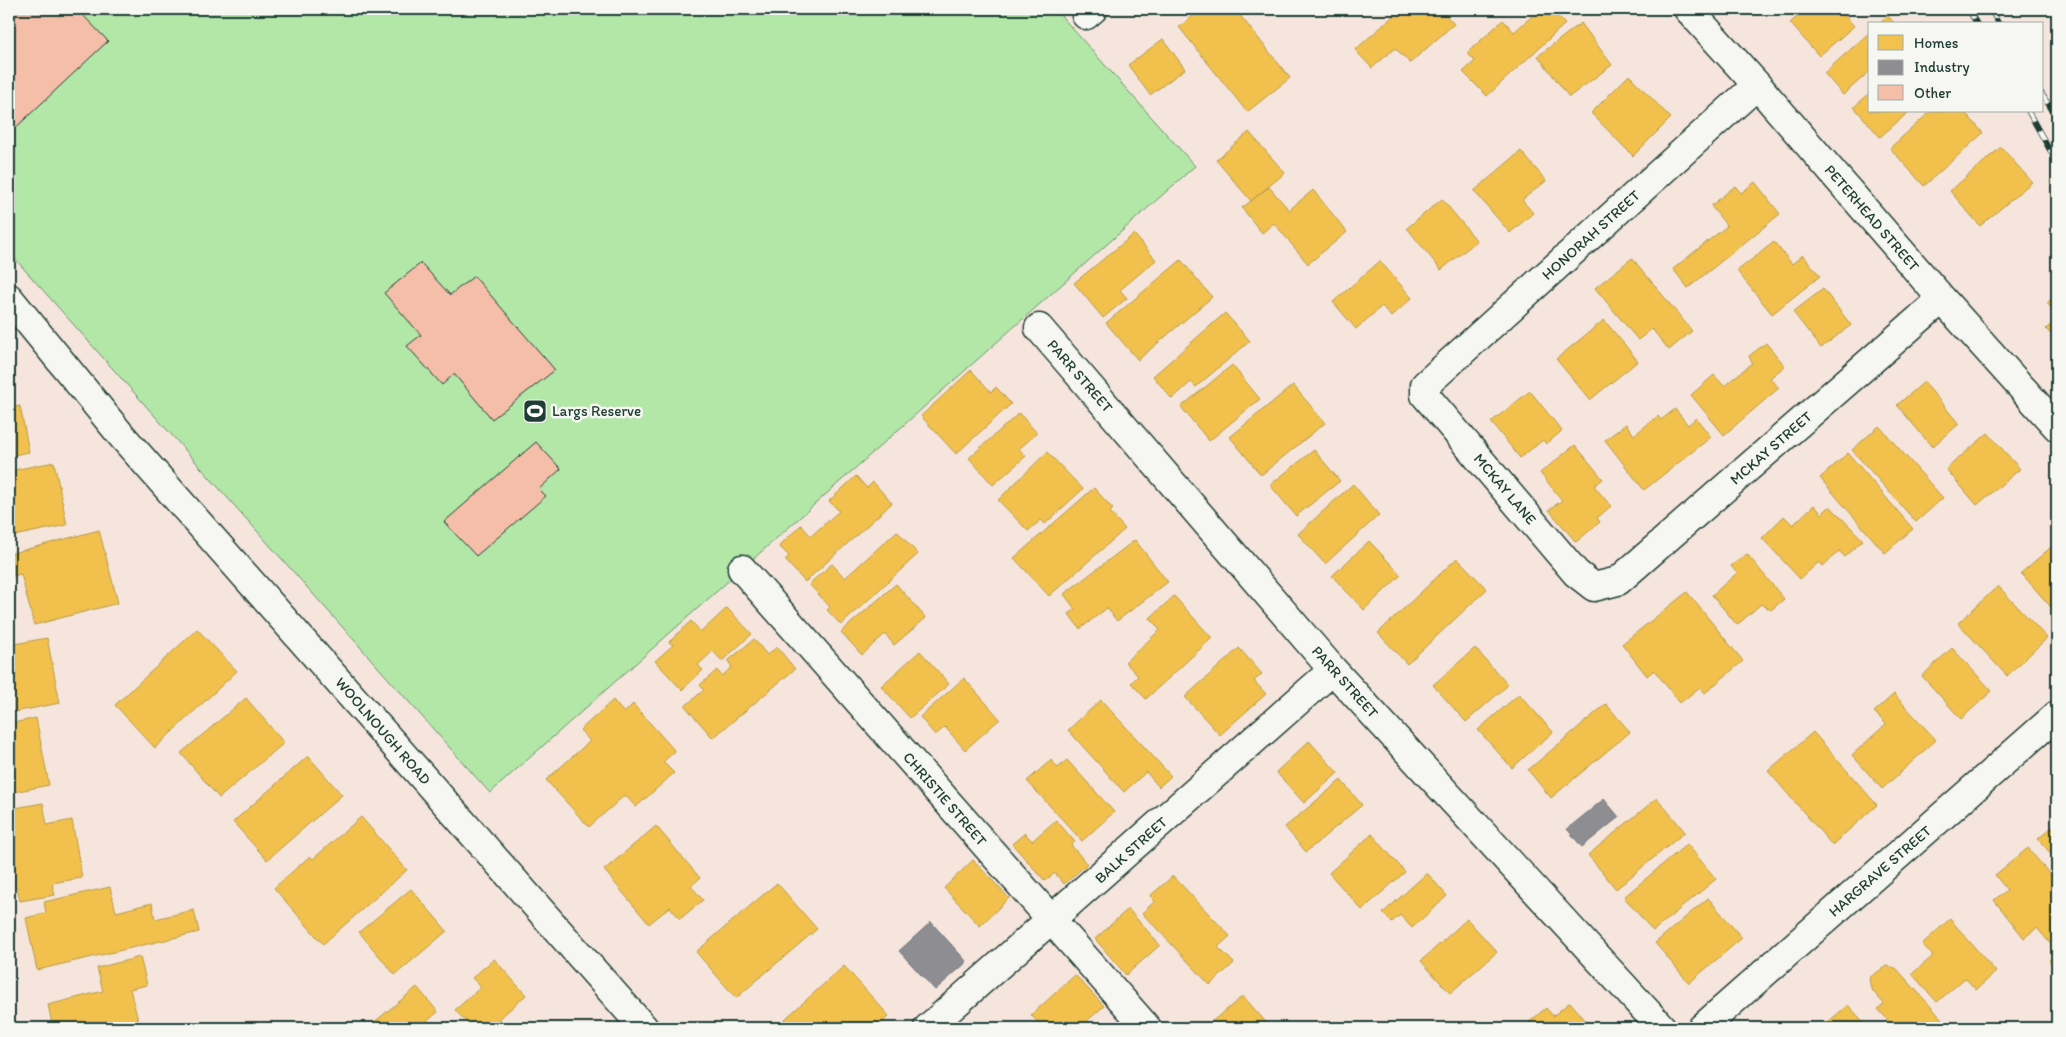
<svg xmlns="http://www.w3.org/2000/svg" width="2066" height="1037" font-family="Itim,sans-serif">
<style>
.green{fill:#b3e7a8;stroke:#69926e}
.homes{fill:#f2c14e;stroke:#b39946}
.industry{fill:#8d8d92;stroke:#6c7576}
.building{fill:#f5bea9;stroke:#1f3d34}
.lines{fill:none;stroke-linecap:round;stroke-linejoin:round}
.minor-casing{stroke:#1f3d34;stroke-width:31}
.minor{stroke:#f6f6f2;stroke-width:28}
.rail-casing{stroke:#1f3d34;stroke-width:5.5}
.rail{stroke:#f6f6f2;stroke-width:4;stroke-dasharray:11;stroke-linecap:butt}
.labels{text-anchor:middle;stroke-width:5;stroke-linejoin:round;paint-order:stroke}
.street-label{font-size:15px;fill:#1f3d34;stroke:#f6f6f2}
.poi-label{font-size:15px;fill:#1f3d34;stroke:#f6f6f2;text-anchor:start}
</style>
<rect width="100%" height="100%" fill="#f6e5dc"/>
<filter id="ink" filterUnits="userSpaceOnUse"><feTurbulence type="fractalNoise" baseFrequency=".02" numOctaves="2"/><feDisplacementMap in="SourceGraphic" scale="10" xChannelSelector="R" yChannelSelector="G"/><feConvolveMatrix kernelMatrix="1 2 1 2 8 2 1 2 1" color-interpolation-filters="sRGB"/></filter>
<g filter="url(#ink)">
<path class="green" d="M9,9H1055L1195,166L490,793L9,252Z"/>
<path class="homes" d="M1201,9H1235L1290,78L1247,112L1179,27Z
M1401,9H1440L1454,24L1410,63L1395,48L1372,68L1355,50Z
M1540,9H1551L1565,24L1487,96L1463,72L1475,61L1467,53L1503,20L1514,32Z
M1806,9H1839L1854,26L1819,56L1790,23Z
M1888,16L1895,24H1879Z
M1581,23L1612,65L1569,97L1538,56Z
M1870,32V71L1843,95L1824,73Z
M1163,39L1185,69L1150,95L1128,65Z
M1629,75L1671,118L1633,156L1591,113Z
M1870,93V111H1910L1880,137L1854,107Z
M1931,111H1964L1983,133L1924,186L1890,148Z
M1249,132L1285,173L1251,201L1216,160Z
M2001,147L2032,182L1980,226L1950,191Z
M1521,151L1546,181L1522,200L1533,213L1510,233L1474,191Z
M1755,182L1780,214L1688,288L1673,269L1727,226L1711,206L1735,186L1741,193Z
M1269,187L1289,210L1313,190L1347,232L1308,264L1274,223L1262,233L1242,208Z
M1442,199L1477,241L1441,270L1407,228Z
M1134,234L1156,260L1120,290L1127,298L1103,318L1074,283Z
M1774,242L1792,264L1803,255L1820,276L1772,314L1737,271Z
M1632,258L1692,331L1669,350L1652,329L1638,340L1595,288Z
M1181,260L1212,297L1138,360L1106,323Z
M1380,261L1412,298L1391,317L1382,306L1356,329L1333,302Z
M1823,289L1851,325L1821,348L1793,312Z
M2057,294V315L2047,303Z
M1225,313L1250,341L1196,387L1191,382L1172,399L1153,376Z
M2057,319V341L2046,329Z
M1604,320L1638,361L1590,400L1556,359Z
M1766,343L1785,366L1770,378L1779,388L1724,435L1691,395L1714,375L1724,386L1752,363L1749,356Z
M1232,365L1260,399L1209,441L1181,407Z
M971,370L991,392L996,387L1011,404L956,454L921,416Z
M1924,382L1959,424L1932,447L1897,405Z
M1293,385L1325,423L1261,475L1230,437Z
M1530,391L1562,431L1546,444L1543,440L1520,458L1491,422Z
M20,406L29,452L9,456V408Z
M1675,409L1688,425L1696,418L1711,437L1644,490L1605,440L1626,424L1634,435L1658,416L1661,420Z
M1019,413L1037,433L1019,449L1026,456L993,485L969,458Z
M1879,426L1943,498L1916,522L1852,450Z
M1988,433L2020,469L1977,505L1946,469Z
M1575,445L1603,479L1594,486L1611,506L1597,518L1600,522L1576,542L1549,510L1562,500L1540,473Z
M1314,450L1340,481L1296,516L1270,485Z
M1047,452L1083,489L1045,524L1041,520L1028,531L998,500Z
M1848,453L1913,529L1885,553L1820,478Z
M54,462L67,525L9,537V471Z
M856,476L867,488L873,482L892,503L805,582L785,560L789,556L779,546L801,525L811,536L839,511L829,501Z
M1353,484L1379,515L1325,564L1298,534Z
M1094,488L1113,509L1110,512L1125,529L1049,596L1014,558Z
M1814,505L1822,514L1830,506L1863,540L1845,557L1839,551L1823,566L1819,562L1800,579L1762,538L1784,516L1793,525Z
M99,530L118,603L34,625L21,574L9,577V554Z
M897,531L918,554L841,625L827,610L830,607L809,584L832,564L845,578Z
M1135,540L1168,582L1117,621L1107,608L1080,629L1069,614L1075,609L1064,594Z
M1369,541L1401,575L1364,610L1332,576Z
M2057,542V614L2021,573Z
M1747,554L1784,599L1771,610L1761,604L1737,625L1712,595L1737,573L1731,566Z
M1457,558L1487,589L1407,664L1378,633Z
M896,584L926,618L894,645L885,634L862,655L841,632Z
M1998,586L2047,638L2007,676L1958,623Z
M1687,592L1743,661L1705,693L1700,687L1680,703L1654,670L1647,676L1622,644Z
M1174,596L1212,638L1146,699L1131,683L1138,676L1125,662L1160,630L1150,618Z
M727,608L752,634L722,661L713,651L698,665L703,670L682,690L655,661L673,645L669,642L691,621L701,632Z
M197,629L237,671L155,748L115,705Z
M47,638L60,703L9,713V645Z
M754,639L767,655L777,647L795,669L713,738L685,706L704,690L700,685L717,670L722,676L732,667L728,661Z
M1239,648L1262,674L1254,681L1266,694L1220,735L1185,697Z
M1475,648L1508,685L1466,722L1433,685Z
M1952,648L1992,691L1961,719L1922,676Z
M920,651L949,684L910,718L881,686Z
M964,678L1000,719L965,750L945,727L935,735L920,717Z
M1519,694L1553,732L1512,768L1478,730Z
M1894,694L1936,740L1882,789L1852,755L1886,724L1874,712Z
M246,698L284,743L219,798L181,753Z
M613,700L624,713L633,704L675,751L663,762L674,773L636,807L625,795L589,827L546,780L590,741L580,730Z
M1101,700L1171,776L1159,787L1146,772L1124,792L1068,730Z
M1606,704L1630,732L1551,798L1528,770Z
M36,718L49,785L9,793V724Z
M1813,732L1877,805L1832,845L1768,771Z
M1309,741L1338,773L1304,803L1276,772Z
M308,756L342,795L267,860L233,822Z
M1051,760L1058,768L1067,760L1114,812L1082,841L1027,781Z
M1341,780L1362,805L1306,852L1285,827Z
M1657,798L1685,832L1616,889L1588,855Z
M43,803L47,825L72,820L82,878L52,883L55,895L20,901L17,887L9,888V828H12L9,809Z
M361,817L407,870L323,944L274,888L310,856L313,859Z
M1056,820L1075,842L1071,845L1087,864L1064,884L1055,873L1045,881L1012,844L1025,833L1032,841Z
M2057,823V861L2038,839Z
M656,826L700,878L691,886L703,900L680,919L670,907L649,924L604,870Z
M1372,834L1405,872L1362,910L1329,873Z
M1687,844L1716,879L1653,931L1624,897Z
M2028,848L2057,883V944L2053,947L2037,928L2024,938L1994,900L2007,890L1995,875Z
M973,860L1009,898L980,926L944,888Z
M1427,873L1447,896L1412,928L1400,915L1392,922L1383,913Z
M1173,876L1230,936L1218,947L1234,963L1210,985L1142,913L1155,901L1150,896Z
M777,883L817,929L736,998L696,952Z
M110,887L116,912L152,903L155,919L194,910L199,932L37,970L26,918L46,913L44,902Z
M411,889L447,931L395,975L359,932Z
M1708,898L1742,938L1689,983L1655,943Z
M1128,909L1160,945L1126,975L1095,939Z
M1467,919L1497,952L1450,993L1421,961Z
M1950,919L1996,972L1976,990L1965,978L1937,1002L1912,974L1933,956L1922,944Z
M2057,953V970L2049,960Z
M140,957L147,985L130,989L140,1028H53L48,1005L103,991L97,968Z
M494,959L526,995L489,1028H472L455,1010L481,987L472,978Z
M844,966L889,1016L876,1028H775Z
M1886,966L1896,968L1950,1028H1895L1878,1009L1884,1004L1871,989L1869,978Z
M1075,975L1104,1006L1079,1028H1043L1031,1015Z
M417,987L438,1012L419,1028H367Z
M1243,996L1271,1028H1204Z
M1570,1002L1592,1028H1522L1546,1008L1553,1016Z
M1848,1005L1869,1028H1821Z"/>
<path class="industry" d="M1604,799L1619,817L1582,847L1567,829Z
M931,922L967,962L935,990L899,951Z"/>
<path class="building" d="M11,9H77L108,41L9,134V11Z
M421,263L450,295L474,276L555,370L492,419L454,374L442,385L407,346L421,335L384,293Z
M536,442L561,469L539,489L546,496L476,556L444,522Z"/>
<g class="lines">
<g class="minor-casing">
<path id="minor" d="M1688,9L1757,85L1942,299L2057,427
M1086,15L1093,9
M1757,85L1425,385V395L1576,573L1594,587L1618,581L1942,299
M9,298L121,435L644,1028
M1039,328L1333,670L1662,1028
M742,569L1147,1028
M928,1028L1333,670
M1702,1028L2057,715"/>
</g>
<use href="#minor" class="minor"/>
<g class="rail-casing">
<path id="rail" d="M1968,9L1977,24
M1990,9L1999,24
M2042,94L2057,118
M2028,111L2057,163"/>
</g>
<use href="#rail" class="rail"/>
</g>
</g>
<defs>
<g id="stadium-square" transform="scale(1.25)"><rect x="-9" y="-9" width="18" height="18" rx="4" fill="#1f3d34" stroke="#f6f6f2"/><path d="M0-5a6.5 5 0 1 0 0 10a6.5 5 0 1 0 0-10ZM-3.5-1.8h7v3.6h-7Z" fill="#fff"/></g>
</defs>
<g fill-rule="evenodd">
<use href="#stadium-square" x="535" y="411"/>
</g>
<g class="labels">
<g class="street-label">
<text transform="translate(1872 218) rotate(49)" y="5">PETERHEAD STREET</text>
<text transform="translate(1591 235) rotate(-42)" y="5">HONORAH STREET</text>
<text transform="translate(1080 376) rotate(49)" y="5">PARR STREET</text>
<text transform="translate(1771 448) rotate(-41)" y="5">MCKAY STREET</text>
<text transform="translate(1505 489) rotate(50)" y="5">MCKAY LANE</text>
<text transform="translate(1345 682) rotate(48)" y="5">PARR STREET</text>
<text transform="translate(383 731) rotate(49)" y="5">WOOLNOUGH ROAD</text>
<text transform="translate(945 799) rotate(49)" y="5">CHRISTIE STREET</text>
<text transform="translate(1131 850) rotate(-42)" y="5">BALK STREET</text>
<text transform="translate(1880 871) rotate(-41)" y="5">HARGRAVE STREET</text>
</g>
<g class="poi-label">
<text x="552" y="416">Largs Reserve</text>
</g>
</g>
<rect width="2066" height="1037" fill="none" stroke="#f6f6f2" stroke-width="30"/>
<rect x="15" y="15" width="2036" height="1007" fill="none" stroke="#1f3d34" stroke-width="2" filter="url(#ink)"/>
<rect x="1868" y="22" width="175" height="90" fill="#f6f6f2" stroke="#a0aca6"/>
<rect x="1878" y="35" width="25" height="15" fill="#f2c14e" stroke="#a0aca6"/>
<text x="1914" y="48" font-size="15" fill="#1f3d34">Homes</text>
<rect x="1878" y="60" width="25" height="15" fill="#8d8d92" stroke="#a0aca6"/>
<text x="1914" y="72" font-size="15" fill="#1f3d34">Industry</text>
<rect x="1878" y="85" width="25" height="15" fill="#f5bea9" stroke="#a0aca6"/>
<text x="1914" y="98" font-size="15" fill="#1f3d34">Other</text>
</svg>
